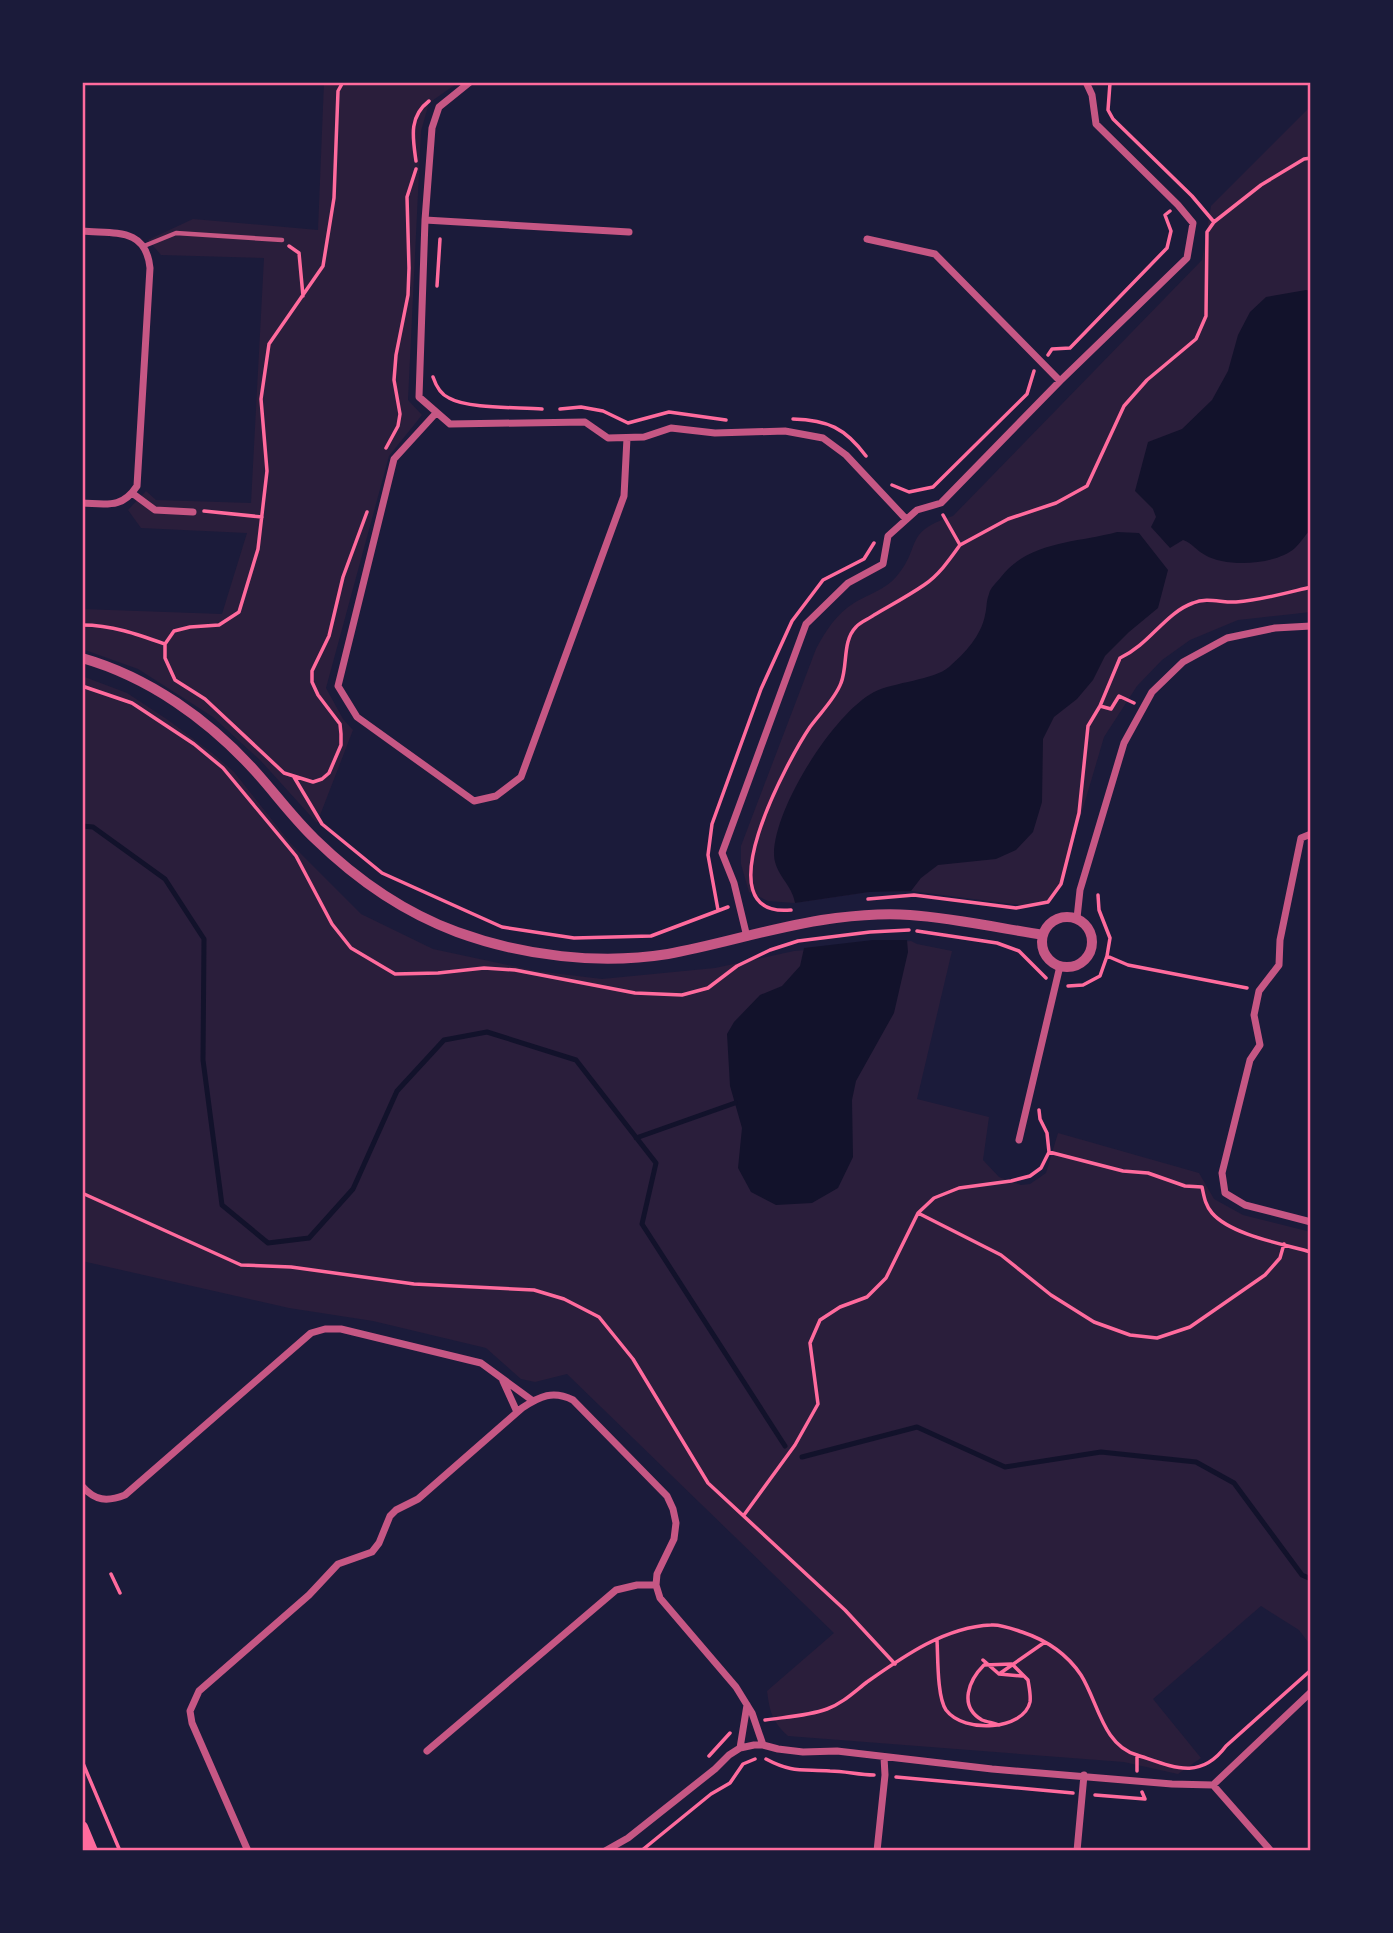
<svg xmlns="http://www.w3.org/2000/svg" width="1393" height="1933" font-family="'Space Grotesk',sans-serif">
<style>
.green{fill:#2a1e3b}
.water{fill:#12122b}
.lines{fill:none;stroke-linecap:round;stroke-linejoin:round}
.stream{stroke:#12122b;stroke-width:5}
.path{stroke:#ff6b9d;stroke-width:3.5}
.service{stroke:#c65784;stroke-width:4.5}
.minor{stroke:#c65784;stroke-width:7}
.tertiary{stroke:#c65784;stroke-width:10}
.secondary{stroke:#ff6b9d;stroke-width:12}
.neatline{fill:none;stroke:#ff6b9d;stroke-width:2.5}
</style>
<rect width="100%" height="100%" fill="#1b1b3a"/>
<path class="green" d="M324,82H459L429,103L421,131L408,400L422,415L389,456L326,688L343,719L353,730L317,823L261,761L213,717L138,669L82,649V609L222,614L247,533L141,528L128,510L146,491L156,500L251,503L264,258L161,255L148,240L193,219L318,230Z
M1311,106V612L1238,620L1190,640L1162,660L1137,686L1104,737L1061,883L1052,896L1045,902L1028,906L911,891L869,892L795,903L768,901L749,892L741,864V846L816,649C825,632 836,614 854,603C867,595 886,589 896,577C923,546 902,532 953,516L1202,260L1211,206Z
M82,676L127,693L168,720L212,753L234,772L291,844L361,914L433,949L536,971L602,979L715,968L794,951L911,941L917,944L952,951L917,1099L989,1117L983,1160L999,1177L1021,1185L1030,1184L1046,1173L1058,1133L1199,1173L1214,1199L1243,1215L1311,1232V1646L1299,1630L1261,1606L1153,1699L1201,1758L1178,1774L1124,1762L788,1736C772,1721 770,1713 767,1691L834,1633L567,1374L535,1382L521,1379L486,1348L373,1321L289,1308L82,1261Z"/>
<path class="water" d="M1306,290L1311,291L1309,531C1305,536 1300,543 1295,548C1276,565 1227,568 1205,555C1197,551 1192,543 1183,540L1170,548L1151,527L1156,517L1153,509L1135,491L1148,442L1182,429L1212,400L1228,371L1238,335L1250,312L1266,297Z
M1117,532L1139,533L1168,570L1158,608L1129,632L1105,656L1093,680L1077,699L1054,717L1043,739L1042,802L1033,832L1016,850L996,859L938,865L921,878L911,891L869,892L795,903C792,884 775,875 774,855C773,809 834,713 874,692C894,682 934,680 949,667C965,653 981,636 985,615C987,608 986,601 989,594C990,588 997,582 1001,577C1029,541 1076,543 1117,532Z
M873,940H907L908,952L894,1013L856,1081L852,1100L853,1157L838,1188L812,1203L776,1205L751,1192L738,1168L742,1128L730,1086L727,1034L734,1022L760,995L782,986L800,966L804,948Z"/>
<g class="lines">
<path class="stream" d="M82,826L93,827L165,879L204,939L203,1060L222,1205L268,1243L309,1238L353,1189L397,1091L444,1040L487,1032L576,1060L656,1163L642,1224L785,1446
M636,1138L735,1103
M802,1457L917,1427L1005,1467L1101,1452L1196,1462L1234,1483L1302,1575L1311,1579"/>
<path class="path" d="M343,82L338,91L334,198L323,266L269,344L261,399L267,471L258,549L239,612L219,625L190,627L174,631L165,644V658L175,680L205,699L284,773L313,782L322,779L329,773L341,745V734L340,724L318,695L312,682V671L329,636L343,577L367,512
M416,161C413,139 408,117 429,101
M1214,222L1261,185L1304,159L1311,158
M289,246L299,253L303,296
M437,286L440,239
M1048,355L1052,349L1070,348L1167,248L1171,231L1165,215L1170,211
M433,377C436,386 440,394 449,398C468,409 518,407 542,409
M560,409L581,407L603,411L628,423L669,412L726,420
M793,419C828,420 845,428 866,456
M386,448L398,426L400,414L394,380L396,355L408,295L409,268L407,197L416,169
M892,485L909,492L933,487L1027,394L1034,371
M204,511L262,517
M960,545L1008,519L1056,503L1087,486L1124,406L1147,380L1196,339L1206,316L1207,232L1214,222L1192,196L1113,119L1108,110L1110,83
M82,625C112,625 137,634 165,644
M82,686L132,703L194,744L223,768L296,856L332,924L351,948L395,974L438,973L484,968L515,970L635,993L682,995L708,988L737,966L770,950L798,941L870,932L909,930
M1100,706L1111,709L1119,696L1134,703
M294,777L322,824L382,873L502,927L574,938L651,936L728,907
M1098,895L1099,910L1110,938L1107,956L1128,965L1247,988
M868,899L914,895L1016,908L1048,902L1061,884L1079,813L1088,726L1100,706L1120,658C1150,644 1165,613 1193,603C1207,597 1222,603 1236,602C1262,600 1286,593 1311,587
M718,910L708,855L712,824L761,689L792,621L823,580L864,559L874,543
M791,910C700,919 789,758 810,727C820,713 835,699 841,683C848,666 842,641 856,627C860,622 869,619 874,615C891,605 908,596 924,585C939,575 950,559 960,545L943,515
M917,931L997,943L1019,951L1046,978
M1068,986L1083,985L1100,976L1107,956
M1049,1152L1123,1171L1148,1173L1185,1186L1202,1187C1204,1196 1205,1205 1212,1213C1231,1235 1283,1244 1311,1252
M82,1193L241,1265L291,1267L414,1284L534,1290L564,1299L599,1317L633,1359L708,1483L845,1610L895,1664
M918,1213L1001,1255L1051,1295L1094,1322L1130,1335L1157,1338L1190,1327L1265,1275L1280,1258L1284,1244
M744,1515L795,1445L818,1404L810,1343L820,1320L840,1307L867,1297L886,1278L918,1213L934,1198L959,1188L1011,1181L1030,1176L1041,1168L1049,1152L1047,1133L1040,1119L1039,1110
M111,1574L120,1593
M937,1640C938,1657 937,1697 946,1710C964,1734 1024,1730 1030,1702C1031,1695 1029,1687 1028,1680L1012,1664L984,1665C969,1680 958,1706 982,1720C987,1722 994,1723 999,1725
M983,1660L999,1674
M1022,1676L999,1674L1045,1642
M765,1720C785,1717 808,1716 827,1709C843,1703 854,1692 867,1682C904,1656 945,1627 991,1625C1001,1624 1013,1629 1022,1632C1046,1640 1067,1654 1081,1675C1098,1702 1103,1746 1137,1755V1771
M1137,1755C1173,1767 1200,1781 1226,1746L1311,1670
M709,1756L730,1733
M766,1759C792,1773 802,1769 830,1771C845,1771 859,1775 874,1775
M82,1761L120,1851
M896,1777L1073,1793
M1095,1795L1145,1799L1142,1792
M641,1851L711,1794L730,1783L743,1764L755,1759"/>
<path class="service" d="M144,246L176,233L282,240"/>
<path class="minor" d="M470,82L439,107L432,128L425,220L419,397L450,424L585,422L608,438L644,437L671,428L715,433L785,431L823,438L846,455L906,519
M425,220L629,232
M82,231C115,234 146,227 150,268L137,486C122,509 107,504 82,503
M867,239L935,254L1060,381
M436,413L394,459L338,686L357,717L474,801L496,796L521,777L624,496L627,438
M132,493L155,510L193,512
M1311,834L1301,838L1280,940L1279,965L1259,991L1254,1015L1260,1045L1250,1060L1222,1173L1225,1193L1245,1205L1311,1222
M1077,918L1080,890L1124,743L1152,692L1183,662L1227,638L1275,628L1311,626
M747,937L734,883L722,853L806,624L848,583L883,564L888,536L917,510L941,503L1060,381L1187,258L1193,223L1178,205L1096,124L1092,95L1086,82
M1019,1140L1060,966
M503,1381L517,1412
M82,1486C95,1501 107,1502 125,1495L311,1333L325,1329H341L481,1363L533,1401
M740,1748L747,1705
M427,1751L616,1590L637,1585H656
M1213,1785L1311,1692
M248,1851L192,1723L190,1711L199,1691L309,1595L338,1564L372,1552L379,1543L390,1516L396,1510L418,1499L522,1408C540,1396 553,1390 573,1400L667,1496L673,1509L676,1523L674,1539L657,1574L656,1585L660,1598L736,1687L752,1713L763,1745
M605,1851L628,1838L715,1769L729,1755L740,1748L754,1745H763L778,1749L803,1752L837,1751L992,1769L1172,1784L1213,1785L1271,1851
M877,1851L885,1775L884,1757
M1077,1851L1084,1775"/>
<path class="tertiary" d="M82,658C149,677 209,720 255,771C275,793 293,818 315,839C356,879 403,912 457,932C523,956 599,965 668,954C724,944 779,925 836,918C860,915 886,913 910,915C954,918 999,928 1043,935
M1042 942a25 25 0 1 1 50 0a25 25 0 1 1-50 0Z"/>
<path class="secondary" d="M82,1827L92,1851"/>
</g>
<rect width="1393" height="1933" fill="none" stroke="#1b1b3a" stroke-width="168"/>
<rect x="84" y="84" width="1225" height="1765" class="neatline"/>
</svg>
